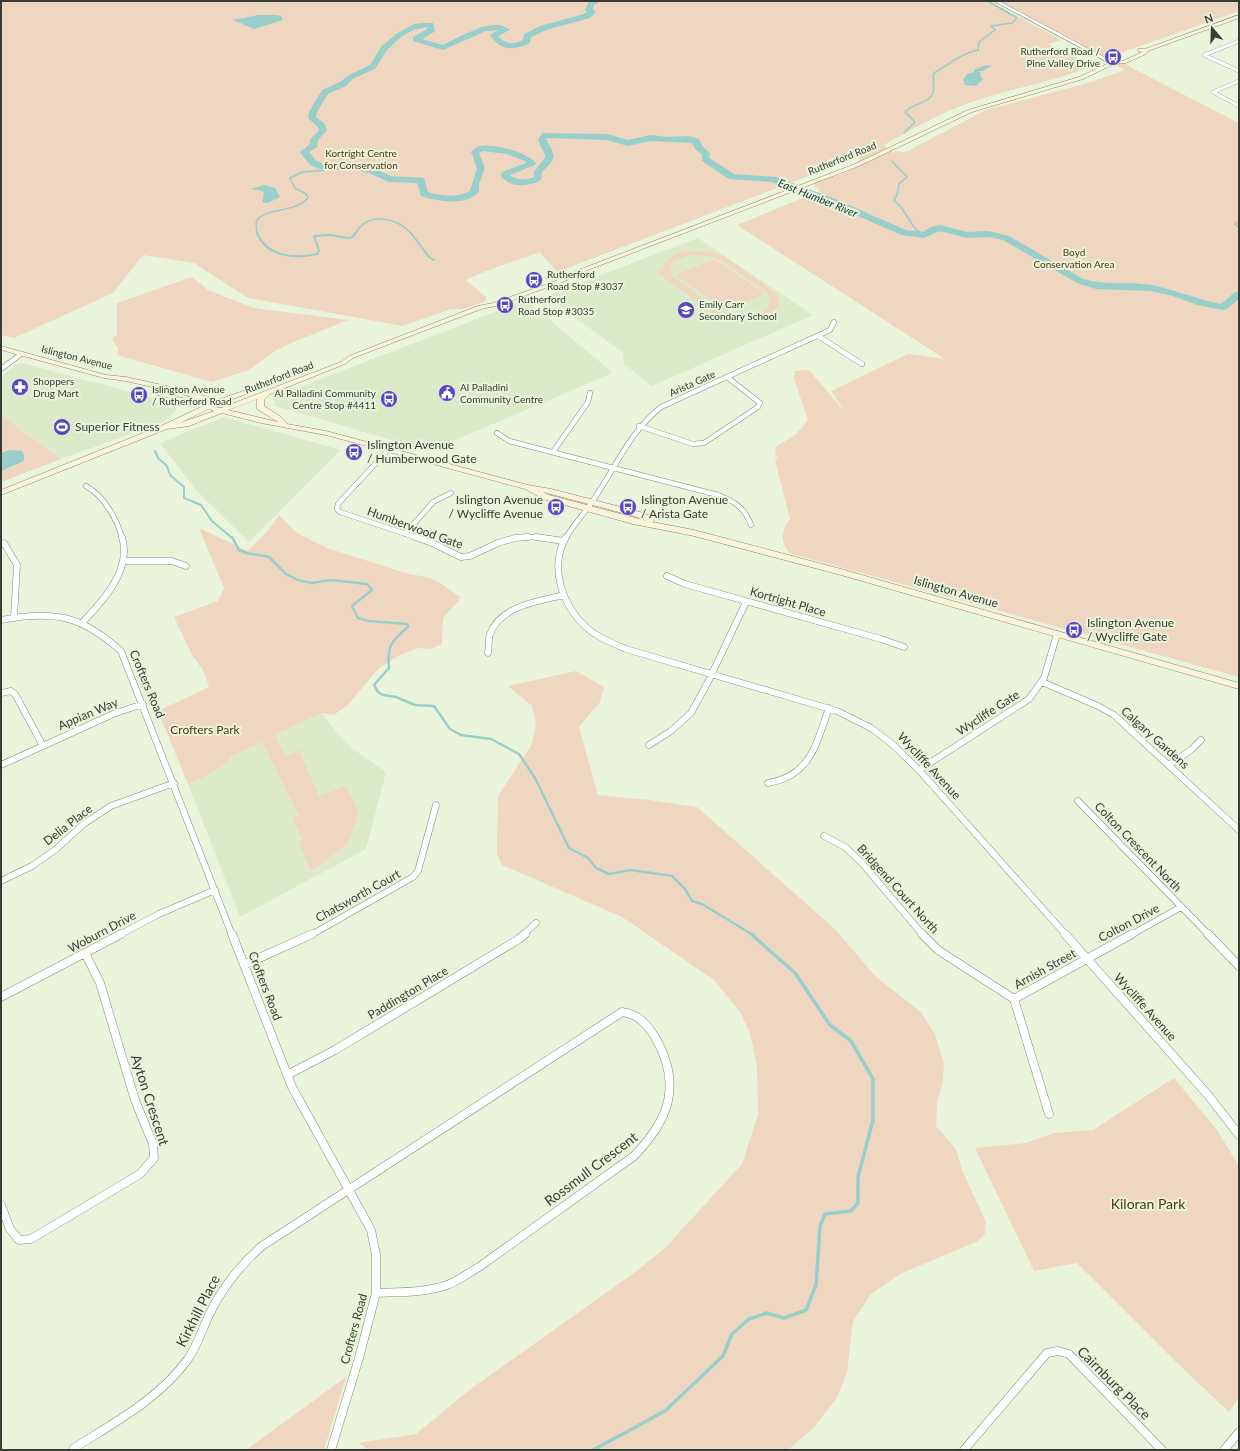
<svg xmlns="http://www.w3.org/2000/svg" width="1240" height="1451" font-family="Lato,sans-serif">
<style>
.built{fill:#ddeaca}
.green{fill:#efd6c1;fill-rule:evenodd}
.water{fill:#98cfca}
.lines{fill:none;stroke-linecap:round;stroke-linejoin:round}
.stream-far3{stroke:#98cfca;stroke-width:1.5}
.stream-far2{stroke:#98cfca;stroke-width:2}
.stream-far1{stroke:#98cfca;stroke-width:2.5}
.stream{stroke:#98cfca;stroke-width:3.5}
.river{fill:#98cfca;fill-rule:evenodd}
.minor-far3-casing{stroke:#828c75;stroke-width:4}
.minor-far2-casing{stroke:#828c75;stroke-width:5.5}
.minor-far1-casing{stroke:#828c75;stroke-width:7}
.minor-casing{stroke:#828c75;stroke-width:9}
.tertiary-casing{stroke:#828c75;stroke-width:1}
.secondary-casing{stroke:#828c75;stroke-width:1}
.minor-far3{stroke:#fff;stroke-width:3.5}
.minor-far2{stroke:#fff;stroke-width:4.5}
.minor-far1{stroke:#fff;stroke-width:6}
.minor{stroke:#fff;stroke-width:8}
.tertiary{fill:#fff;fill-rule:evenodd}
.secondary{fill:#faf2d9;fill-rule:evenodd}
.labels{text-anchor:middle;stroke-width:4;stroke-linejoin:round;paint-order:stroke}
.far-poi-label{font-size:10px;fill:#383d33;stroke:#eaf4db;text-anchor:start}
.far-park-label{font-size:10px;fill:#593612;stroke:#eaf4db}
.far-street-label{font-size:10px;fill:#383d33;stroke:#eaf4db}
.far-water-label{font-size:11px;font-style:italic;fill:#114340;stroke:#eaf4db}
.poi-label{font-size:12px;fill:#383d33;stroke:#eaf4db;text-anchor:start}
.street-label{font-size:12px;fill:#383d33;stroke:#eaf4db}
.park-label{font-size:12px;fill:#593612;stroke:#eaf4db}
.near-street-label{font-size:14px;fill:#383d33;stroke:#eaf4db}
.near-park-label{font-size:14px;fill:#593612;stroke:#eaf4db}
</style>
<rect width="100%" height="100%" fill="#eaf4db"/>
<path class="built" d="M698,238L813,315L652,386L624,364L623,353L546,296Z
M526,300L613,373L429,451L275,406L274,397Z
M22,363L164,401L176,408V411L164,422L61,459L1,415V377L17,364Z
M224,417L341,450L249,542L197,491L160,443Z
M322,713L336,732L353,749L386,772L366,849L240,917L188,784L195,782L228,763L230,756Z"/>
<path class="green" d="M1,1H990L1061,40L1048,44L1093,66C1052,82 1008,89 966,104C938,114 911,130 884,145L893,152L899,151L904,153L986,110L1088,83L1125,70L1000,1H1239V11L1115,55L1130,67L1239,123V677L789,553C780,541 781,532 790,519L775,460L778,458L775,452L776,447L796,434L808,420L794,379L795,371L809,370L845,412L831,391L908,354L945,359L737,225L820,191L814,185L816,180C834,176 854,176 861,156L557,272L540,252L486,271L466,280L486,297V301L463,309H451L403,326L248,298L194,263L143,255L113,293L14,338L1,335Z
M695,251H706L724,256L776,293L779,303L777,308L760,318L739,321L720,318L656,272C665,268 661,266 667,260C674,253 685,252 695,251ZM690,255L708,256L717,258L766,292C780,311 752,316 738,316C731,315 725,313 719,310L674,277C665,263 677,259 690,255Z
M714,259L765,294L725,310L675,275Z
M192,277L208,290L254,308L348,320L289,344L275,351L249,370L212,382L117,355L118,348L111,338L117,335V303Z
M1,415L61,459L1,482Z
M279,515L297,533L327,548L409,574L427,577L439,582L460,597L458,602L443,618L442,644L431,649L417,648L398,656L379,668L348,705L334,715L322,713L275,735L285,756L299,750L319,796L346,786L359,813L348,844L311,871L299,843L302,839L292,817L299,816L262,742L231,756L228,763L195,782L188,784L158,711L209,687L204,672L192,655L174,617L218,601L224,588L199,528L248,551L267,532Z
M576,671L604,687L600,702L579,727L598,795L649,800L697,807L836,930L875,976L921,1012L935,1034L944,1063L943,1081L937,1102L936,1126L956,1149L962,1170L986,1222L985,1234L978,1241L900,1274L871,1294L853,1321L847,1373L836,1399L814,1427L788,1450H369L358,1443L416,1434L472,1388L638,1270L664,1249L742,1164L758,1115L757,1066L750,1033L740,1012L714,980L622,917L502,865L497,854L498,796L532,744L536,724L532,706L508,686Z
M1174,1078L1217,1130L1239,1166V1397L1229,1412L1176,1362L1077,1263L1034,1271L975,1148L1026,1143L1054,1133L1093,1130Z
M346,1377L324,1450H246Z"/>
<path class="water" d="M258,15H276L281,16L283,20L254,29L233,20Z
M986,65L992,66L983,71H979L981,74L980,76L983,79L976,86L965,85L963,80L967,74L974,72V70Z
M264,185L275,188L280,197L268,203L262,202L264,194L263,191L251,189Z
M10,450L22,451L24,455V461L1,471V453Z"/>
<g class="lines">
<path class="stream-far3" d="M904,133L915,122L905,112C912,104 930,103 933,92C935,86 932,80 934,73C948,65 962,53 978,50L979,42L995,30L991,26L1012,23L1016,19V17L987,1
M892,161L907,177L899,184L897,195L894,200L901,207L916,230L925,234
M1239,221L1235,224L1239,228
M257,234L256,222C265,206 294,214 308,198L306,194L295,188L290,178L302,172L344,169
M355,234C368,211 396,217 412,234"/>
<path class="stream-far2" d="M257,233C267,257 294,259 317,254L319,251L314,236L331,235L348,238L353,237L355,233
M411,233L429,257L434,260
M923,233L925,234
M155,451L158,458L167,466L170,475L184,487V498L201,505L212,521L232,538"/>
<path class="stream-far1" d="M232,537L239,550L246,553L269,557L286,574L298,580L312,583L331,580L367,584L372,590L352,606L358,618L368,621L407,624L408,627C391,641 387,646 389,668L374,685L378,692L383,695L396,697L415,705L434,706L450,729L461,735L491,739L519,754L535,778L569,848L588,858L596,868L609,874L631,870L672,876L685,889L692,901L702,904L753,935"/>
<path class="stream" d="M593,1450L665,1411L723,1356L732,1334L749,1319L767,1313L784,1318L806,1310L816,1285L820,1226L825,1214L851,1211L858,1203V1177L873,1120V1079L851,1041L830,1025L795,973L751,934"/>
<path class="river" d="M589,1H597L598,3L593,6V9L596,12L590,18L546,30L531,37L530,43C513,51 501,51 490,35L498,30L486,31L443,50L413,41V37L427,29V27L413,30L401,37L387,50L375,69L354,78L346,86L328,94L317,112L316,117L325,124L327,130L318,140L317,147L309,152L316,161L324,164L359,165L375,169L391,176L424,178L428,192C441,196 457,198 470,191L477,168L471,152L478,146C492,143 527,152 536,163L535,165L510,175C517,180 525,181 534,177V171C551,151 545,161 538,139L543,133L607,134L628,140L651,135L667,137L689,136L699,139L703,147L710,153L709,158L734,174L776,177L835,199L906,230L922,232L931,227L940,225L967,232L988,231L1009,236L1083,279C1106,286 1129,281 1152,285C1175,290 1197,299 1221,304L1235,292L1239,291V299L1227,309L1223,310L1197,305L1173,296L1150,291L1096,289L1077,283L1003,240L988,237L967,238L940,231L924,238L901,235L829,203L772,182L729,179L702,161V154L696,150L692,143L651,141L628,146L607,140L548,138L546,139L552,150L554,157L550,164L542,172L541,180C529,187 510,188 501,176L502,172L526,163L525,161L507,154L483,151L479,153L485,168L479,184V192C465,207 437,201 421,196L417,183L389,182L369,173L359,171L320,169L310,165L300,152L310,144V140L319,130L318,127L308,118L309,112L322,90L340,82L349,75L370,65L381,47L396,34L414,24L424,23H433L435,30L434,32L422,39L443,45C459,38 493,15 510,30L498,36C506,45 513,45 523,40L524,34L540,26L584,14L587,12L585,10Z"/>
<g class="minor-far3-casing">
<path id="minor-far3" d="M1239,41L1204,55L1239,71
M1239,81L1213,92L1239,106"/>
</g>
<g class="minor-far2-casing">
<path id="minor-far2" d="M818,336L862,364
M1,369L21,354
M639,426L693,444L704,443L758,407L760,403L727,377
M497,433L509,441L718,495C734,501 745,508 751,525
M388,450L338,504L337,509L340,512L418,538
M553,452L588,402L590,393
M86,486C104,496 117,519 122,538
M405,534L433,502L451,493
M514,538L534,537L544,538
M566,538C574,523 587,511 596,496C617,464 631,431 661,407L830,330L834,322"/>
</g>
<g class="minor-far1-casing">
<path id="minor-far1" d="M415,537L432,543L461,557L470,556L498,543L515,538L528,537
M536,537L564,541
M566,537C549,567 562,605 586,627C597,637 612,643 626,649L837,711L871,728L891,743L919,770L1066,935
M1,544L4,543L17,565L14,618
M123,561H172L186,566
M667,576L685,584L881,639L904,647
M1,620C53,610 81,615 121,651L232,935
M82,623C103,601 132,570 122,537
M488,653C489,647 488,640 490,634C500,606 539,601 564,595
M1042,682L1098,706L1114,715L1239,830
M1,693L11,691L15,694L43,746L1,765
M649,745L671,731L691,713L708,682L746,602
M43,746L113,714L143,704
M1169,765L1192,749L1201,740
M919,770L1029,699L1044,678L1057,634
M768,783C811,776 816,744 829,708
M1078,801L1209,935
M824,836L845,847L862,863L923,935
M1,881L32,866L55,850L85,823L111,806L174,783
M119,935L159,914L215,890
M311,935L413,877L418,871L436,805
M523,935L536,923
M1131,935L1181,907"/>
</g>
<g class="minor-casing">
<path id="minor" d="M232,934L292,1087L371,1230L376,1255V1293L359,1358L331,1450
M922,934L938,950L1014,999
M1065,934L1208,1095L1239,1135
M1208,934L1239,966
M244,965L312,934
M1,997L121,934
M1014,999L1132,934
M1014,999L1049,1114
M287,1075L335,1050L519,939L525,934
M1,1205L10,1229L19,1240L31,1239L140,1174L154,1158L153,1144L135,1100L100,983L85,953
M74,1448C115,1422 159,1399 188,1359C197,1346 202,1330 209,1315C222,1288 239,1266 262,1246L622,1012C638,1014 647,1024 655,1037C682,1084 670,1119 634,1156L479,1267C468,1273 458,1281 447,1285C424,1293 400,1292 376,1293
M964,1450L1047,1353L1058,1351L1069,1354L1162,1450
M1224,1450L1239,1432"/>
</g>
<g class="tertiary-casing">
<path id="tertiary" d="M994,1H999L1115,63L1111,64Z"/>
</g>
<g class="secondary-casing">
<path id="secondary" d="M1239,15V18L1148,51L1146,54L1126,63L1114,64L1083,79L972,112L859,166L580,273L565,281L496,306L481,309L353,358L345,364L270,394L264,400V406L281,417L287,424L326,431L528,485L551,489L640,512L654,518L655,520L652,522L694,530L841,569L1239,683V689L841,575L694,536L633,524L543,499L525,489L326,435L261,423L222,413L189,426L167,429L1,495V490L163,425L201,407L154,394V392L156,391L208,405L212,403L178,393L126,381L104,378L1,350V346L106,375L126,377L180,389L218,400L302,370H306L307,371L225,402V406L219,405L215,407L221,408L341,362L349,356L478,306L493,303L561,279L576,271L855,164L968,110L1079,77L1111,62L1123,61L1142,52L1138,51V49H1145ZM257,399V409L278,422L228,410ZM209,409L214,411L180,423ZM543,492L634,516L647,521L549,495Z"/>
</g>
<use href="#minor-far3" class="minor-far3"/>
<use href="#minor-far2" class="minor-far2"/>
<use href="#minor-far1" class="minor-far1"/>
<use href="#minor" class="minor"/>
<use href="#tertiary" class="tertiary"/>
<use href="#secondary" class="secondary"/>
</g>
<defs>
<g id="bus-disc" transform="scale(0.9)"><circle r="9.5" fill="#5748c0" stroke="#eaf4db"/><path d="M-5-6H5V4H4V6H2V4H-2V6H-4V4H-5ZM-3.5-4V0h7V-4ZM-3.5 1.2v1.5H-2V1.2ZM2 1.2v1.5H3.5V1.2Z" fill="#fff"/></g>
<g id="school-disc" transform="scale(0.9)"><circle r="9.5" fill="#5748c0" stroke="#eaf4db"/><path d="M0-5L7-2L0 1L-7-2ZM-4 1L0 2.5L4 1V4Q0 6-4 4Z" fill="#fff"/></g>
<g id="pharmacy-disc" transform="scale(0.9)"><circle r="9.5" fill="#5748c0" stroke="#eaf4db"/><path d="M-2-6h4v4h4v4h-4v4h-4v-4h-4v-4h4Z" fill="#fff"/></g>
<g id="civic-disc" transform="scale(0.9)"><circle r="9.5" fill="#5748c0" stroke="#eaf4db"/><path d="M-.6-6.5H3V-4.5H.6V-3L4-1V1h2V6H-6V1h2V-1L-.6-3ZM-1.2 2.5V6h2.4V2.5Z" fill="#fff"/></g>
<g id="stadium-disc" transform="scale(0.9)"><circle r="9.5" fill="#5748c0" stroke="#eaf4db"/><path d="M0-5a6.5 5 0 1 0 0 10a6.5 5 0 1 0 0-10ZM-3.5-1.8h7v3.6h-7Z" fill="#fff"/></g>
</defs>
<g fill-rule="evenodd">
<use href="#bus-disc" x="1113" y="57"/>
<use href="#bus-disc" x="534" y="280"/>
<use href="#bus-disc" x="505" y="305"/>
<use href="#school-disc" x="686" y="310"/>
<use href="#pharmacy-disc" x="20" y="387"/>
<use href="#civic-disc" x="447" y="393"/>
<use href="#bus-disc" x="139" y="395"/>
<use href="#bus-disc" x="389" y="399"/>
<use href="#stadium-disc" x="62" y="427"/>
<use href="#bus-disc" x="354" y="452"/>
<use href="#bus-disc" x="556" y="507"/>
<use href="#bus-disc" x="628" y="507"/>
<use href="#bus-disc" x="1074" y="630"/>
</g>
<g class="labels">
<g class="far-poi-label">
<text x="1100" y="55" text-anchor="end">Rutherford Road /<tspan x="1100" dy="12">Pine Valley Drive</tspan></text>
<text x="547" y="278">Rutherford<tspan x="547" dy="12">Road Stop #3037</tspan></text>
<text x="518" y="303">Rutherford<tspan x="518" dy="12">Road Stop #3035</tspan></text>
<text x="699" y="308">Emily Carr<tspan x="699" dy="12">Secondary School</tspan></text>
<text x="33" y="385">Shoppers<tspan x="33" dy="12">Drug Mart</tspan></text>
<text x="460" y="391">Al Palladini<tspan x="460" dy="12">Community Centre</tspan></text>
<text x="152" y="393">Islington Avenue<tspan x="152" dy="12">/ Rutherford Road</tspan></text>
<text x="376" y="397" text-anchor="end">Al Palladini Community<tspan x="376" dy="12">Centre Stop #4411</tspan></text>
</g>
<g class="far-park-label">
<text x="361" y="157">Kortright Centre<tspan x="361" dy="12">for Conservation</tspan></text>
<text x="1074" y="256">Boyd<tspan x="1074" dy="12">Conservation Area</tspan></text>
</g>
<g class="far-street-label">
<text transform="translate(842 158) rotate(-22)" y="4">Rutherford Road</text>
<text transform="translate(77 357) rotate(14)" y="4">Islington Avenue</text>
<text transform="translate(279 377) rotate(-21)" y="4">Rutherford Road</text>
<text transform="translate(692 383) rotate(-24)" y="4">Arista Gate</text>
</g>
<g class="far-water-label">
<text transform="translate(818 198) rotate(22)" y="4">East Humber River</text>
</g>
<g class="poi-label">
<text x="75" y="431">Superior Fitness</text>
<text x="367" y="449">Islington Avenue<tspan x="367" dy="14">/ Humberwood Gate</tspan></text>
<text x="543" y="504" text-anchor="end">Islington Avenue<tspan x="543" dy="14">/ Wycliffe Avenue</tspan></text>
<text x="641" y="504">Islington Avenue<tspan x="641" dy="14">/ Arista Gate</tspan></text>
<text x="1087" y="627">Islington Avenue<tspan x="1087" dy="14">/ Wycliffe Gate</tspan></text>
</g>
<g class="street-label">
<text transform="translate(415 528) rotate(20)" y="4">Humberwood Gate</text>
<text transform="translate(956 592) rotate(16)" y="4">Islington Avenue</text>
<text transform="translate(788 602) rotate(16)" y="4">Kortright Place</text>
<text transform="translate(147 684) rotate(67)" y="4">Crofters Road</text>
<text transform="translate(988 713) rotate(-33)" y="4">Wycliffe Gate</text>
<text transform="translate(88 714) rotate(-23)" y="4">Appian Way</text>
<text transform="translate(1155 738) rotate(42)" y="4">Calgary Gardens</text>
<text transform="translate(929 766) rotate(47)" y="4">Wycliffe Avenue</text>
<text transform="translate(68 825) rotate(-38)" y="4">Delia Place</text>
<text transform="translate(1138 847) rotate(46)" y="4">Colton Crescent North</text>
<text transform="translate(898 889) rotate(48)" y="4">Bridgend Court North</text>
<text transform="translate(358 896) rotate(-29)" y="4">Chatsworth Court</text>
<text transform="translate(1129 923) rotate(-28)" y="4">Colton Drive</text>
<text transform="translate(102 932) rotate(-28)" y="4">Woburn Drive</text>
<text transform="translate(1045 969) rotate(-29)" y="4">Arnish Street</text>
<text transform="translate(265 986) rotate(69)" y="4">Crofters Road</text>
<text transform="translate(408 993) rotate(-31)" y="4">Paddington Place</text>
<text transform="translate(1145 1007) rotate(48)" y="4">Wycliffe Avenue</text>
<text transform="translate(354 1329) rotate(-75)" y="4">Crofters Road</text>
</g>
<g class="park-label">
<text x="205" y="734">Crofters Park</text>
</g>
<g class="near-street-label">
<text transform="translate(150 1100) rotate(72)" y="5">Ayton Crescent</text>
<text transform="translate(591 1169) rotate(-37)" y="5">Rossmull Crescent</text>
<text transform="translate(198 1311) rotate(-63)" y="5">Kirkhill Place</text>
<text transform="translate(1114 1383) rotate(45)" y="5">Cairnburg Place</text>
</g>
<g class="near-park-label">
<text x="1148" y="1209">Kiloran Park</text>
</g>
</g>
<rect width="1240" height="1451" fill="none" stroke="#383d33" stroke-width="4"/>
<g transform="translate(1212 28) rotate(341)" stroke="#eaf4db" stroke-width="3" paint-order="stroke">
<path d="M0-3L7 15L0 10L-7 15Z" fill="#383d33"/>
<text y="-6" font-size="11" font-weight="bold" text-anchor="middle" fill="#383d33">N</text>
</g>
</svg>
